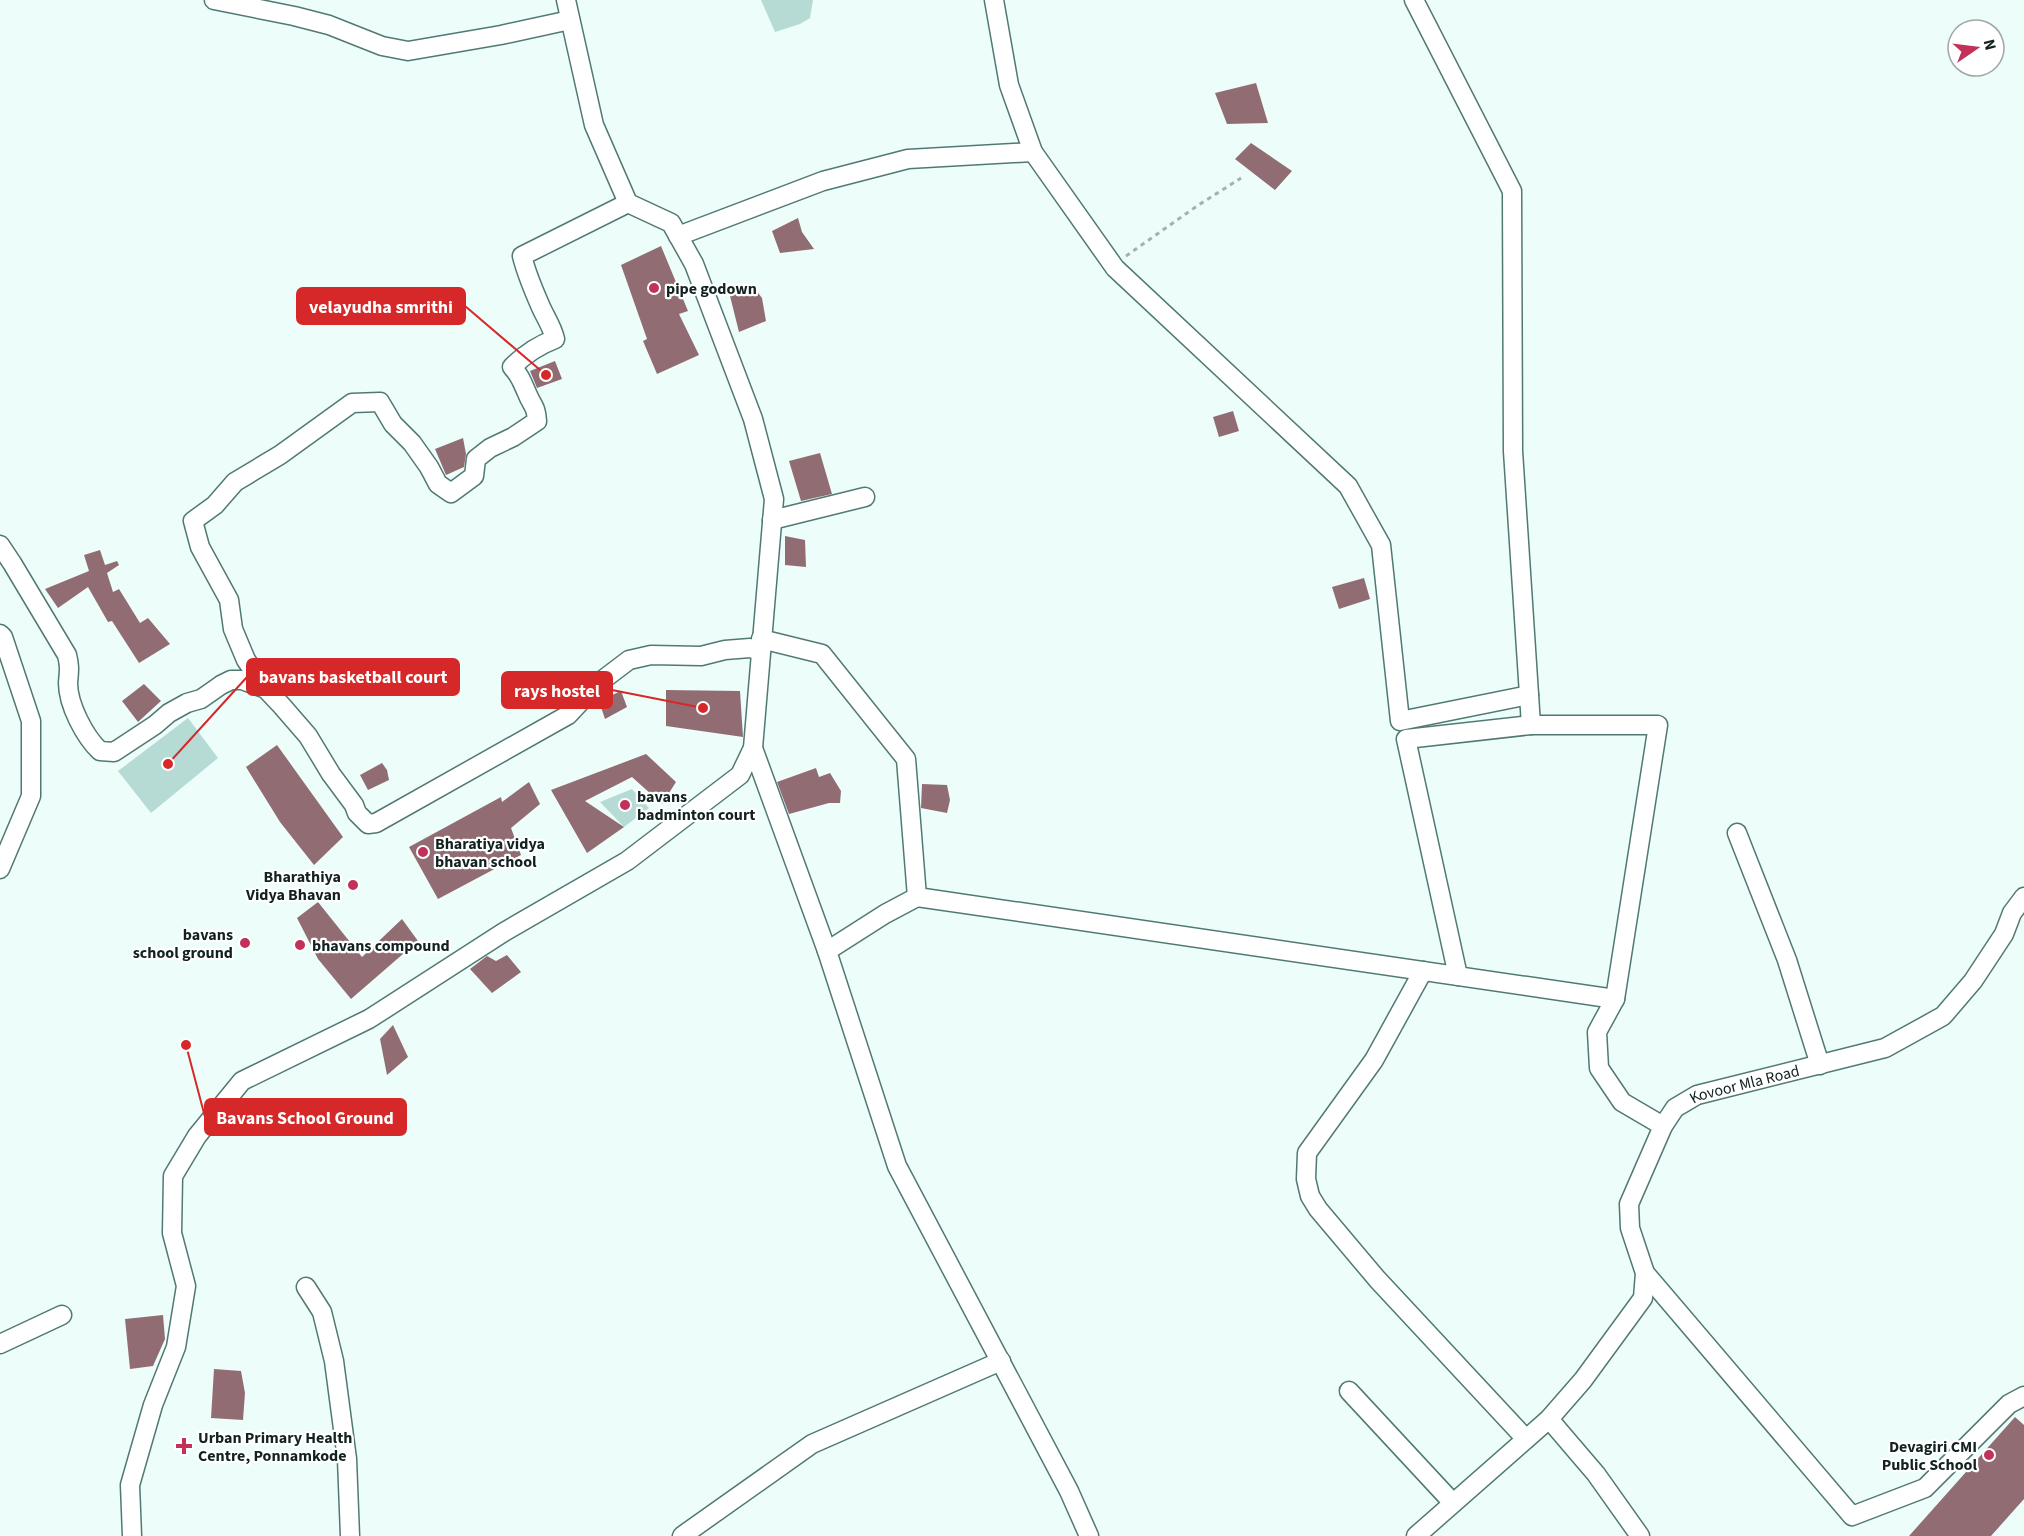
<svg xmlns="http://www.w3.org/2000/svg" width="2024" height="1536" font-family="'Source Sans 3',sans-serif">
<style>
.green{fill:#b6dbd5}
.building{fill:#916d73}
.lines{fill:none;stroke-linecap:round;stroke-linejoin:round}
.minor-casing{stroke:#517973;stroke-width:21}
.path{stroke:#a1b2af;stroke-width:3;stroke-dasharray:4.5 4.5;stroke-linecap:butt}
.minor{stroke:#fff;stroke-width:18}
.poi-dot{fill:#c1315a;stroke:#fff;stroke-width:2}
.labels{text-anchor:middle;stroke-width:4.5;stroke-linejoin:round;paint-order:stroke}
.poi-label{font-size:16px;font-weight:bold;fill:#122220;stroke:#fff;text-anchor:start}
.street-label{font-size:16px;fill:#122220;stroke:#fff}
.leader{fill:none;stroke:#d62828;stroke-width:2}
.callout-dot{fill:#d62828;stroke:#fff;stroke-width:2}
.callout{fill:#d62828;stroke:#d62828;stroke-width:2}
.callout-label{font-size:18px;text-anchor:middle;font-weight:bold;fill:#fff}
</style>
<rect width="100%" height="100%" fill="#ecfdfa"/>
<path class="green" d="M761,0H813L810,18L800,24L775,32Z
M188,718L218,758L151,813L118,771Z
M632,789L649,808L624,827L600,802Z"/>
<path class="building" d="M1256,83L1268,123L1227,124L1215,93Z
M1251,143L1292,171L1275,190L1235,159Z
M798,218L802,232L814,249L780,253L772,231Z
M661,246L688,311L679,314L699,355L657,374L643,341L647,339L621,265Z
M753,286L762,298L766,321L739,332L729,292Z
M555,361L562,379L537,388L530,371Z
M1233,411L1239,431L1219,437L1213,417Z
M463,438L466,454L464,467L446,475L435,449Z
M820,453L832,494L801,501L789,461Z
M785,536L805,540L806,567L785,565Z
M100,550L105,565L117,561L119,565L107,573L113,592L119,589L140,623L148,618L170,644L139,663L112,621L108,622L88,587L58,608L45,589L89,571L84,555Z
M1364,578L1370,599L1339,609L1332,587Z
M144,684L161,701L138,722L122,701Z
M666,690L740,691L743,737L666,726Z
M621,691L627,707L605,719L599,701Z
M277,745L343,837L314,865L280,822L246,767Z
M646,754L676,782L662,804L632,777L585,801L624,827L587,853L551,790Z
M382,763L387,770L389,780L368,790L360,775Z
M816,768L819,777L830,773L841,791L840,803H829L789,814L777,782Z
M529,782L540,804L511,828L521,855L438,899L409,847L501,797L502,802Z
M922,784L947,785L950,800L947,813L921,808Z
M318,902L362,957L402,919L418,941L351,999L318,959L297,918Z
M507,955L521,972L492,993L470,969L487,956L496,961Z
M393,1025L408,1057L387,1075L380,1039Z
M163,1315L165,1339L153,1366L130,1369L125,1319Z
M214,1369L241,1371L245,1393L243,1420L211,1418Z
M2015,1417L2024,1425V1499L1991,1536H1909Z"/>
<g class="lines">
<g class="minor-casing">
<g id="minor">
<path d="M214,0L294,16L329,25L382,46L408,51L501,35L570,20"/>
<path d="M994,0L1009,85L1033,152L1115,268L1348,486L1381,545L1400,721L1529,695"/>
<path d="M678,236L823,181L908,159L1033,152"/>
<path d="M772,520L865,497"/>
<path d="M0,545L12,563L67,655C70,667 69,671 68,683C68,705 85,737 100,751L114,752L155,725L169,713L187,703L201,699L221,685L231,680H242L266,689L282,706L308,736L331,774L354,805L357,813L368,824L376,823L568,715L596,685L629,660L651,655L701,656L725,650L750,648L760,651"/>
<path d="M0,634L3,637L31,721V796L0,869"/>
<path d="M761,639L822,654L906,759L917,897L1615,999L1658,725H1531L1513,451L1512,191L1414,0"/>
<path d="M266,689L246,660L233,629L229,600L200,547L193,521L215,505L235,482L280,455L352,403L380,402L393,424L412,443L429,467L438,484L451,493L474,476L476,459L490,448L513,437L537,421C536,405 532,406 527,393C522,382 520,375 512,367C524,355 539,345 555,339C552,326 545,317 540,305C533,289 526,272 522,256L628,203"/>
<path d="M753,748L827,951"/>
<path d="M1737,833L1787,960L1820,1065"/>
<path d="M917,897L885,914L827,951L897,1166L1069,1491L1089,1536"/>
<path d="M1423,971L1374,1060L1307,1153L1306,1179L1310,1196L1318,1209L1377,1279L1526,1439"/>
<path d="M1458,976L1406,739L1531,725"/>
<path d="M1615,999L1597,1032L1599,1068L1622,1102L1663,1126"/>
<path d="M1645,1273L1852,1516L1925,1488L2009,1404L2024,1396"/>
<path d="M306,1287L322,1312L334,1361L347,1459L350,1536"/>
<path d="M0,1344L62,1315"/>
<path d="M1349,1391L1453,1503"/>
<path d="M1549,1419L1596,1474L1640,1536"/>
<path d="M132,1536L130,1485L153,1405L176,1347L186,1286L172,1233L173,1176L197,1136L242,1081L369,1019L504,932L627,861L740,775L753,748L774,499L753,419L694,264L671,223L628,203L594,125L566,0"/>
<path d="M682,1536L812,1444L1001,1361"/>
<path id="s1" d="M1416,1536L1549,1419L1583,1380L1643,1298L1645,1273L1630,1228L1629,1204L1663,1126L1675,1108L1697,1095L1885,1048L1943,1016L1973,981L2004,934L2012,913L2024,897"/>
</g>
</g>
<path class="path" d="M1126,256L1197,206L1241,178"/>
<use href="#minor" class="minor"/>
</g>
<g class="poi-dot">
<circle cx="654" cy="288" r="6"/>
<circle cx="625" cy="805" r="6"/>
<circle cx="423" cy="852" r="6"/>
<circle cx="353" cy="885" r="6"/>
<circle cx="245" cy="943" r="6"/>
<circle cx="300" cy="945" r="6"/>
<path d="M181 1437h6v6h6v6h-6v6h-6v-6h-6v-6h6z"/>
<circle cx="1989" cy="1455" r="6"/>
</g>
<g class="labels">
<g class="poi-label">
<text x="666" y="294">pipe godown</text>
<text x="637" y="802">bavans<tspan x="637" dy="18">badminton court</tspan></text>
<text x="435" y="849">Bharatiya vidya<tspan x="435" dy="18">bhavan school</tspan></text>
<text x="341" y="882" text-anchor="end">Bharathiya<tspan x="341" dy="18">Vidya Bhavan</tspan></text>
<text x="233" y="940" text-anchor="end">bavans<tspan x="233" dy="18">school ground</tspan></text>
<text x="312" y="951">bhavans compound</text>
<text x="198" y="1443">Urban Primary Health<tspan x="198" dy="18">Centre, Ponnamkode</tspan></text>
<text x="1977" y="1452" text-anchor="end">Devagiri CMI<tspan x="1977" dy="18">Public School</tspan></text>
</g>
<g class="street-label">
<text dy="6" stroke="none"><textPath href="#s1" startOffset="608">Kovoor Mla Road</textPath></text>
</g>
</g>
<path class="leader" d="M546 375L465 306M168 764L247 677M703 708L612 690M186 1045L205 1117"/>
<g class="callout-dot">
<circle cx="546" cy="375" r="6"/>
<circle cx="168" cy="764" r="6"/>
<circle cx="703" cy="708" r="6"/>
<circle cx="186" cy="1045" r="6"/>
</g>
<g class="callout">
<rect x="297" y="288" width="168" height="36" rx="6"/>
<rect x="247" y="659" width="212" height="36" rx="6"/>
<rect x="502" y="672" width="110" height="36" rx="6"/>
<rect x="205" y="1099" width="201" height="36" rx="6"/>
</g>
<g class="callout-label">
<text x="381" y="313">velayudha smrithi</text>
<text x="353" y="683">bavans basketball court</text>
<text x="557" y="697">rays hostel</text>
<text x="305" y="1124">Bavans School Ground</text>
</g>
<g transform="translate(1976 48) rotate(76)"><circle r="28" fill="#ffffff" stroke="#a0a7a6" stroke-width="1.5"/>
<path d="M0-4.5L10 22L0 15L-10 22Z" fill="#c1315a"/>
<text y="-9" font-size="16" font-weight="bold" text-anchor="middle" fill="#122220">N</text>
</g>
</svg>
